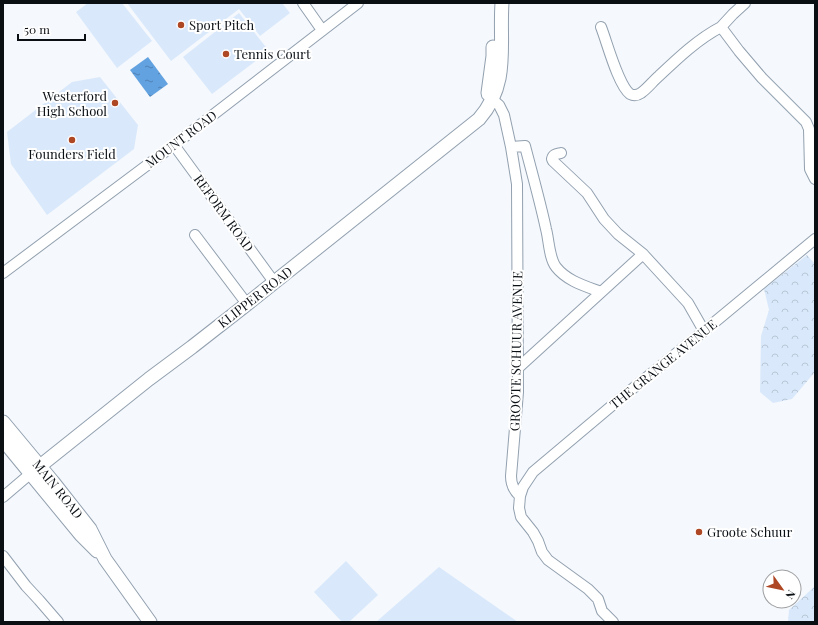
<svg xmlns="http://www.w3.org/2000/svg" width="818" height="625" font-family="'Playfair Display',serif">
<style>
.forest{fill:url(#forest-crowns)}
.garden{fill:#d9e9fb}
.water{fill:url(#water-ripples)}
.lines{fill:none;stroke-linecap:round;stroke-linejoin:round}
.minor-casing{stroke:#92a0af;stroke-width:12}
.major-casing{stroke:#92a0af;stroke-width:15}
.minor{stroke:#fff;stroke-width:10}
.major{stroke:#fff;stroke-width:13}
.poi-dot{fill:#ae4723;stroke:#fff;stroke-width:1.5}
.labels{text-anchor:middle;stroke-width:4;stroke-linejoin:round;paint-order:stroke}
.poi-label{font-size:13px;fill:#0a0f14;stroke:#fff;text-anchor:start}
.street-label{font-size:13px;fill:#0a0f14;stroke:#fff}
</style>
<defs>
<pattern id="forest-crowns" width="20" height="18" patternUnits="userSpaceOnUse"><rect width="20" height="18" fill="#d9e9fb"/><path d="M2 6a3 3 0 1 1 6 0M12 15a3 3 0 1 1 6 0" fill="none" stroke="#b9c7d6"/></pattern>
<pattern id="water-ripples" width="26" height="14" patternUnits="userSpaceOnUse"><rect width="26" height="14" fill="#62a2e0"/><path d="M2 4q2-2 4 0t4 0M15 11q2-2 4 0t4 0" fill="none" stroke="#4f82b4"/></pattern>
</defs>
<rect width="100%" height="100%" fill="#f5f8fc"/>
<path class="forest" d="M807,255L815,264V372L792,399L773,403L760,392L761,336L769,310L764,289Z
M815,586V622H788L789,610Z"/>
<path class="garden" d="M88,3H122L152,41L117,68L76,12Z
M127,3H282L290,13L260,36L239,9L171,61Z
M239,13L269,51L212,94L183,57Z
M100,77L138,125L134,149L47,215L11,164L7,132L72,82Z
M346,561L378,595L349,622H342L314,592Z
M439,567L518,622H376Z"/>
<path class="water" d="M148,57L168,84L150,97L130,70Z"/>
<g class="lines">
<g class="minor-casing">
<path id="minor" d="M303,3L322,30
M745,3L733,14L721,27L739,51L762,78L806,122L809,129L810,169L815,179
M601,27C607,42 618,85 630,94C634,96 638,95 641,93C648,88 653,81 659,76C678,58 698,39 721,27
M487,95L499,105L504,115L511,147L517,184L518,392L511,476C511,484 513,490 520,496
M174,145L274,282
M511,147L525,146C532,173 540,201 546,229C549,240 549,258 556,267C567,281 585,286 601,292
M561,153C557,154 553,154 552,159L553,161L587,193L604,219L618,234L643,254L688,303L704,331
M195,235L247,304
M3,273L174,145L358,3
M518,368L643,254
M3,497L30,474
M3,556L26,586L39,600L58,622
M613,622L602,611L598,599L588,589L548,560L542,552L538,541L533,532L521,517L519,508L520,496L523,487L533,472L621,398L704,331L815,239"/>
</g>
<g class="major-casing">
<path id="major" d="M488,93L493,56V47
M3,422L53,482L90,529L105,559L150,622
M3,440L81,535L97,551
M30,474L149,379L192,347L247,304L479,119C510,84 499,45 502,3"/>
</g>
<use href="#minor" class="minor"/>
<use href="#major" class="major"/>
</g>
<g class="poi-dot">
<circle cx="181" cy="25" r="4"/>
<circle cx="226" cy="54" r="4"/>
<circle cx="115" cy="103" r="4"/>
<circle cx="72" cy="140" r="4"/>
<circle cx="699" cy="532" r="4"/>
</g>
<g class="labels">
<g class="poi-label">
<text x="189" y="30">Sport Pitch</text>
<text x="234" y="59">Tennis Court</text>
<text x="107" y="101" text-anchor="end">Westerford<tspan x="107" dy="15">High School</tspan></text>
<text x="72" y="159" text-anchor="middle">Founders Field</text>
<text x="707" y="537">Groote Schuur</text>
</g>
<g class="street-label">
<text transform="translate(181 139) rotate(-37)" y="5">MOUNT ROAD</text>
<text transform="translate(224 213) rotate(54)" y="5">REFORM ROAD</text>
<text transform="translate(255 297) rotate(-38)" y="5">KLIPPER ROAD</text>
<text transform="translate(516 351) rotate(-89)" y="5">GROOTE SCHUUR AVENUE</text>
<text transform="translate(663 364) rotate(-39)" y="5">THE GRANGE AVENUE</text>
<text transform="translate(58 489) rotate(51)" y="5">MAIN ROAD</text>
</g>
</g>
<rect width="818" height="625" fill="none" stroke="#0a0f14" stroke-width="8"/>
<g transform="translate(782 589) rotate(123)"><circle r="19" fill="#ffffff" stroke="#9d9fa1"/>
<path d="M0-3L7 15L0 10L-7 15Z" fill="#ae4723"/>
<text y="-6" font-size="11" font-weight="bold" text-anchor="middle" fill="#0a0f14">N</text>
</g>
<path d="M18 34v6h67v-6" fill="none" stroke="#0a0f14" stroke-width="2"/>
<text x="24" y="34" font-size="12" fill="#0a0f14" stroke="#ffffff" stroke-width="3" paint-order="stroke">50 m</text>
</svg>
